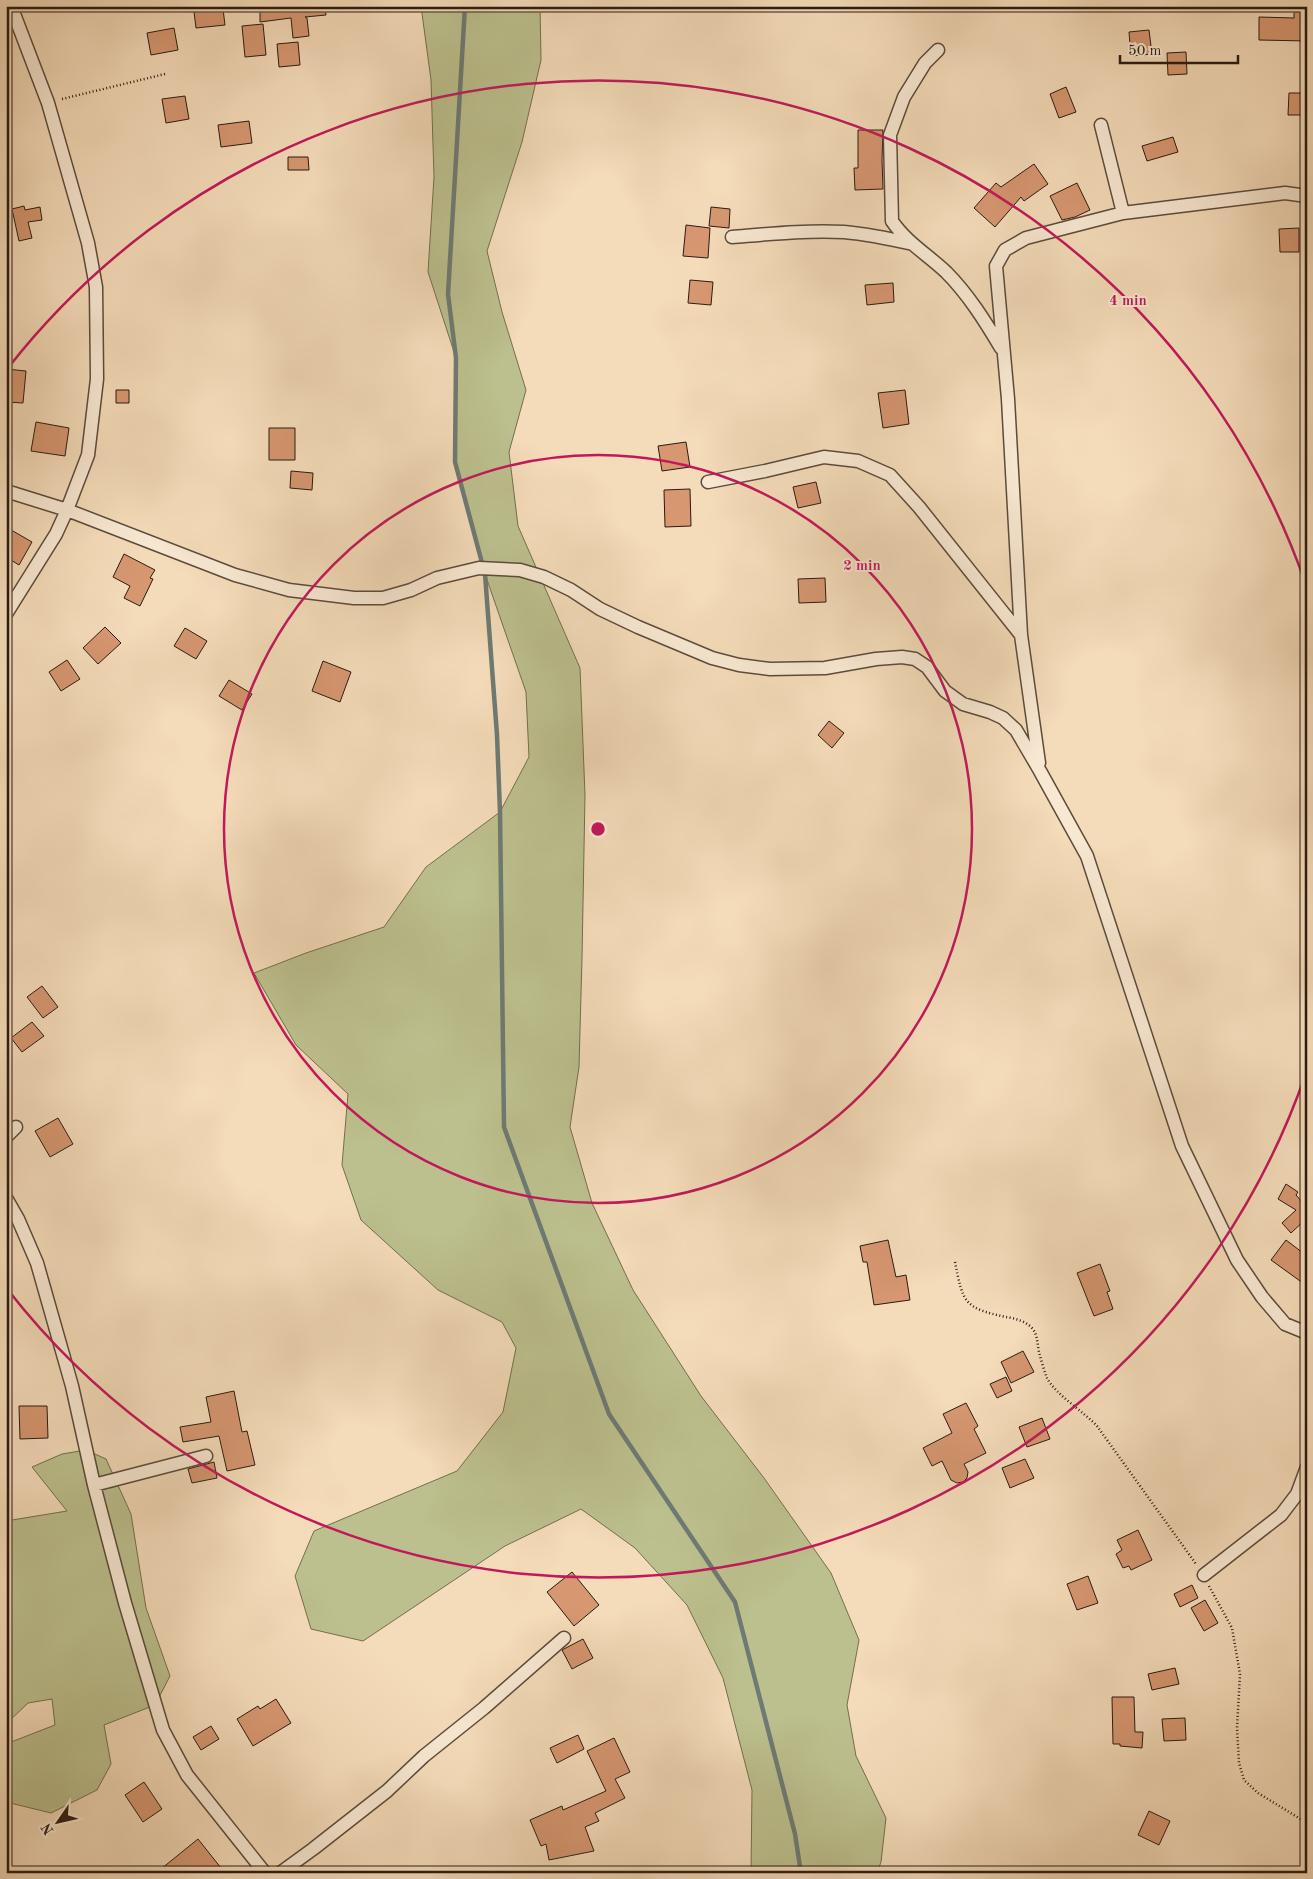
<svg xmlns="http://www.w3.org/2000/svg" width="1313" height="1879" font-family="'Old Standard TT',serif">
<style>
.green{fill:#bcc08e;stroke:#736e50}
.lines{fill:none;stroke-linecap:round;stroke-linejoin:round}
.stream{stroke:#6e7a74;stroke-width:4.5}
.building{fill:#d69771;stroke:#2a1b13}
.minor-casing{stroke:#5c4b3c;stroke-width:15}
.path{stroke:#2a1b13;stroke-width:2.5;stroke-dasharray:1 2.5;stroke-linecap:butt}
.minor{stroke:#f8e8d2;stroke-width:12}
.ring{fill:none;stroke:#c2185b;stroke-width:2.5}
.centre{fill:#c2185b;stroke:#f8e8d2;stroke-width:2.5}
.ring-label{font-size:15px;text-anchor:middle;font-weight:bold;fill:#c2185b;stroke:#f8e8d2;stroke-width:4;stroke-linejoin:round;paint-order:stroke}
</style>
<rect width="100%" height="100%" fill="#f4dbb9"/>
<filter id="stains"><feTurbulence type="fractalNoise" baseFrequency=".004" numOctaves="4"/><feColorMatrix values="0 0 0 0 .2 0 0 0 0 .09 0 0 0 0 .02 0 0 0 .5 -.17"/></filter>
<radialGradient id="worn" r=".72"><stop offset=".6" stop-color="#630" stop-opacity="0"/><stop offset="1" stop-color="#630" stop-opacity=".3"/></radialGradient>
<path class="green" d="M421,6H540L541,60L522,142L487,251L502,312L526,390L509,452L518,526L580,668L585,795L582,958L579,1067L570,1127L592,1203L633,1290L701,1396L764,1478L831,1573L859,1640L847,1705L856,1756L886,1818L881,1862L877,1873H751L752,1790L723,1678L687,1605L635,1548L581,1509L505,1546L363,1641L311,1629L295,1576L314,1531L457,1471L503,1412L516,1348L502,1322L438,1290L361,1220L342,1165L348,1094L296,1045L254,973L306,953L384,927L426,867L500,812L529,757L526,692L485,574L455,462L456,358L428,272L434,177L431,80Z
M1301,618H1307V718L1303,717Z
M86,1450L106,1459L131,1514L146,1608L170,1676L155,1705L104,1725L111,1764L97,1790L51,1813L6,1802V1744L55,1725L52,1699L28,1703L6,1724V1521L67,1511L32,1467L62,1454Z"/>
<g class="lines">
<path class="stream" d="M465,6L448,294L456,358L455,462L485,574L497,735L500,812L504,1127L609,1414L735,1602L795,1834L801,1873"/>
</g>
<path class="building" d="M260,6H325L326,15L305,17L307,18L309,36L293,38L291,18L260,22Z
M223,9L225,25L196,28L194,12Z
M1294,12H1307V41L1259,40V17L1294,18Z
M263,24L266,55L245,57L242,26Z
M174,28L178,50L151,55L147,33Z
M1149,30L1152,54L1131,56L1129,32Z
M298,42L300,65L279,67L277,44Z
M1186,52L1187,74L1168,75L1167,53Z
M1066,87L1076,112L1059,118L1050,94Z
M1289,93H1307V115H1288Z
M185,96L189,119L166,123L162,99Z
M249,121L252,143L221,147L218,125Z
M858,130H883L882,160L883,189L855,190L854,168H858Z
M1173,137L1178,152L1147,161L1142,146Z
M288,157H308L309,170H288Z
M1034,164L1048,184L1024,201L1021,197L995,227L974,208L996,183L1001,187Z
M1077,183L1090,210L1075,217L1062,220L1050,196Z
M24,206L25,210L40,207L42,220L28,222L32,238L19,241L12,209Z
M711,207L730,209L729,228L709,226Z
M686,225L710,228L708,258L683,256Z
M1299,228V252H1280L1279,229Z
M690,280L713,282L711,305L688,303Z
M893,283L894,302L867,305L865,285Z
M6,369L26,371L23,403L6,402Z
M116,390H129V403H116Z
M905,390L909,424L883,428L878,393Z
M36,422L69,428L65,456L31,451Z
M269,428H295V460H269Z
M686,442L690,467L662,471L658,446Z
M291,471L313,473L312,490L290,488Z
M816,482L821,503L798,508L793,487Z
M690,489L691,526L665,527L664,490Z
M6,527L32,542L19,565L6,557Z
M124,554L155,570L150,578L153,579L140,606L124,598L130,586L113,577Z
M825,578L826,602L799,603L798,579Z
M105,627L121,643L98,664L83,648Z
M185,628L207,641L196,659L174,646Z
M67,660L80,679L61,691L49,672Z
M323,661L351,672L340,702L312,691Z
M229,680L252,694L242,710L219,696Z
M829,721L844,733L832,748L818,735Z
M42,986L58,1007L43,1018L27,997Z
M32,1022L44,1036L22,1052L11,1038Z
M58,1118L73,1144L50,1157L35,1131Z
M1286,1184L1298,1192L1296,1195L1303,1203L1307,1199V1218L1291,1233L1282,1223L1296,1210L1278,1199Z
M888,1240L896,1277L906,1275L910,1300L874,1305L867,1262H863L860,1246Z
M1286,1240L1307,1256V1286L1271,1260Z
M1100,1264L1110,1291L1107,1292L1113,1309L1094,1316L1077,1273Z
M1023,1351L1034,1372L1011,1383L1001,1362Z
M1006,1377L1012,1391L997,1398L990,1384Z
M234,1391L242,1432L247,1431L255,1465L227,1471L219,1436L183,1442L180,1427L211,1422L206,1397Z
M966,1403L978,1426L974,1429L986,1453L964,1464L968,1472L967,1478L963,1482L957,1483L951,1480L942,1461L932,1466L923,1448L952,1433L943,1414Z
M19,1406H47L48,1438L20,1439Z
M1042,1418L1050,1439L1027,1447L1019,1427Z
M1025,1459L1034,1478L1010,1488L1002,1468Z
M214,1462L217,1478L192,1483L188,1469Z
M1138,1530L1152,1560L1131,1570L1129,1566L1123,1568L1116,1554L1122,1550L1117,1540Z
M572,1572L599,1605L574,1626L547,1592Z
M1088,1576L1098,1603L1077,1610L1067,1584Z
M1192,1585L1198,1598L1180,1607L1174,1594Z
M1205,1600L1218,1623L1204,1631L1191,1608Z
M583,1639L593,1658L572,1669L562,1650Z
M1175,1668L1179,1684L1152,1690L1148,1674Z
M1112,1697H1134L1135,1732H1143L1142,1748L1120,1746V1744H1113Z
M276,1699L291,1723L253,1746L237,1719L258,1706L260,1709Z
M1185,1718L1186,1740L1164,1741L1162,1719Z
M211,1726L219,1739L201,1750L193,1737Z
M578,1735L584,1749L557,1763L550,1748Z
M614,1738L630,1772L615,1779L625,1798L595,1813L599,1821L585,1827L594,1851L549,1860L546,1844L541,1846L530,1820L562,1806L563,1810L606,1791L587,1751Z
M144,1782L162,1809L143,1822L125,1795Z
M1149,1811L1170,1821L1159,1845L1138,1835Z
M198,1839L225,1873H156Z"/>
<g class="lines">
<g class="minor-casing">
<path id="minor" d="M938,50L925,63L904,97L890,135L892,221C906,242 928,255 946,272C968,294 985,321 1001,348
M1101,125L1123,213
M732,237C769,234 807,230 844,232C867,234 891,239 913,244
M708,482L765,471L824,457L858,461L890,475L919,507L1021,635
M6,491L67,510L235,575L289,590L354,598H383L411,590L437,578L479,568L520,570L544,577L571,590L600,609L638,627L712,658L739,665L770,669L825,668L876,659L902,657L915,659L927,667L945,691L963,704L990,712L1003,718L1016,730L1040,771L1087,856L1182,1146L1237,1260L1262,1297L1285,1324L1307,1333
M6,614L56,534L67,510L88,455L97,379L96,287L88,243L48,103L11,6
M1039,763L1021,635L1008,399L996,266L1005,250L1026,238L1123,213L1285,193L1307,196
M6,1137L16,1127
M6,1198L18,1219L37,1263L72,1386L94,1485L125,1603L163,1730L187,1775L265,1873
M94,1485L206,1456
M1204,1575L1281,1515L1297,1494L1307,1467
M280,1873L313,1849L387,1791L424,1756L484,1708L564,1638"/>
</g>
<path class="path" d="M62,99L165,74
M955,1262C963,1303 964,1308 1006,1317C1014,1318 1025,1321 1031,1327C1038,1334 1037,1343 1039,1352C1041,1360 1044,1370 1047,1378C1056,1395 1083,1411 1097,1426L1196,1564
M1209,1586L1232,1628L1240,1674L1237,1728L1239,1763L1244,1780L1258,1793L1307,1823"/>
<use href="#minor" class="minor"/>
</g>
<g class="ring">
<circle cx="598" cy="829" r="374"/>
<path d="M1306 1073A749 749 0 0 1 8 1290M8 368A749 749 0 0 1 1306 585"/>
</g>
<circle cx="598" cy="829" r="8" class="centre"/>
<g class="ring-label">
<text x="1128" y="305">4 min</text>
<text x="862" y="570">2 min</text>
</g>
<rect width="1313" height="1879" fill="none" stroke="#f4dbb9" stroke-width="25"/>
<rect x="8" y="8" width="1298" height="1864" fill="none" stroke="#2a1b13" stroke-width="2.5"/>
<rect x="12" y="12" width="1288" height="1854" fill="none" stroke="#2a1b13"/>
<g transform="translate(58 1822) rotate(236)" stroke="#f8e8d2" stroke-width="4" paint-order="stroke">
<path d="M0-4L9 19L0 12L-9 19Z" fill="#2a1b13"/>
<text y="-8" font-size="14" font-weight="bold" text-anchor="middle" fill="#2a1b13">N</text>
</g>
<path d="M1120 55v8h118v-8" fill="none" stroke="#2a1b13" stroke-width="2.5"/>
<text x="1128" y="55" font-size="15" fill="#2a1b13" stroke="#f8e8d2" stroke-width="4" paint-order="stroke">50 m</text>
<rect width="100%" height="100%" filter="url(#stains)"/>
<rect width="100%" height="100%" fill="url(#worn)"/>
</svg>
